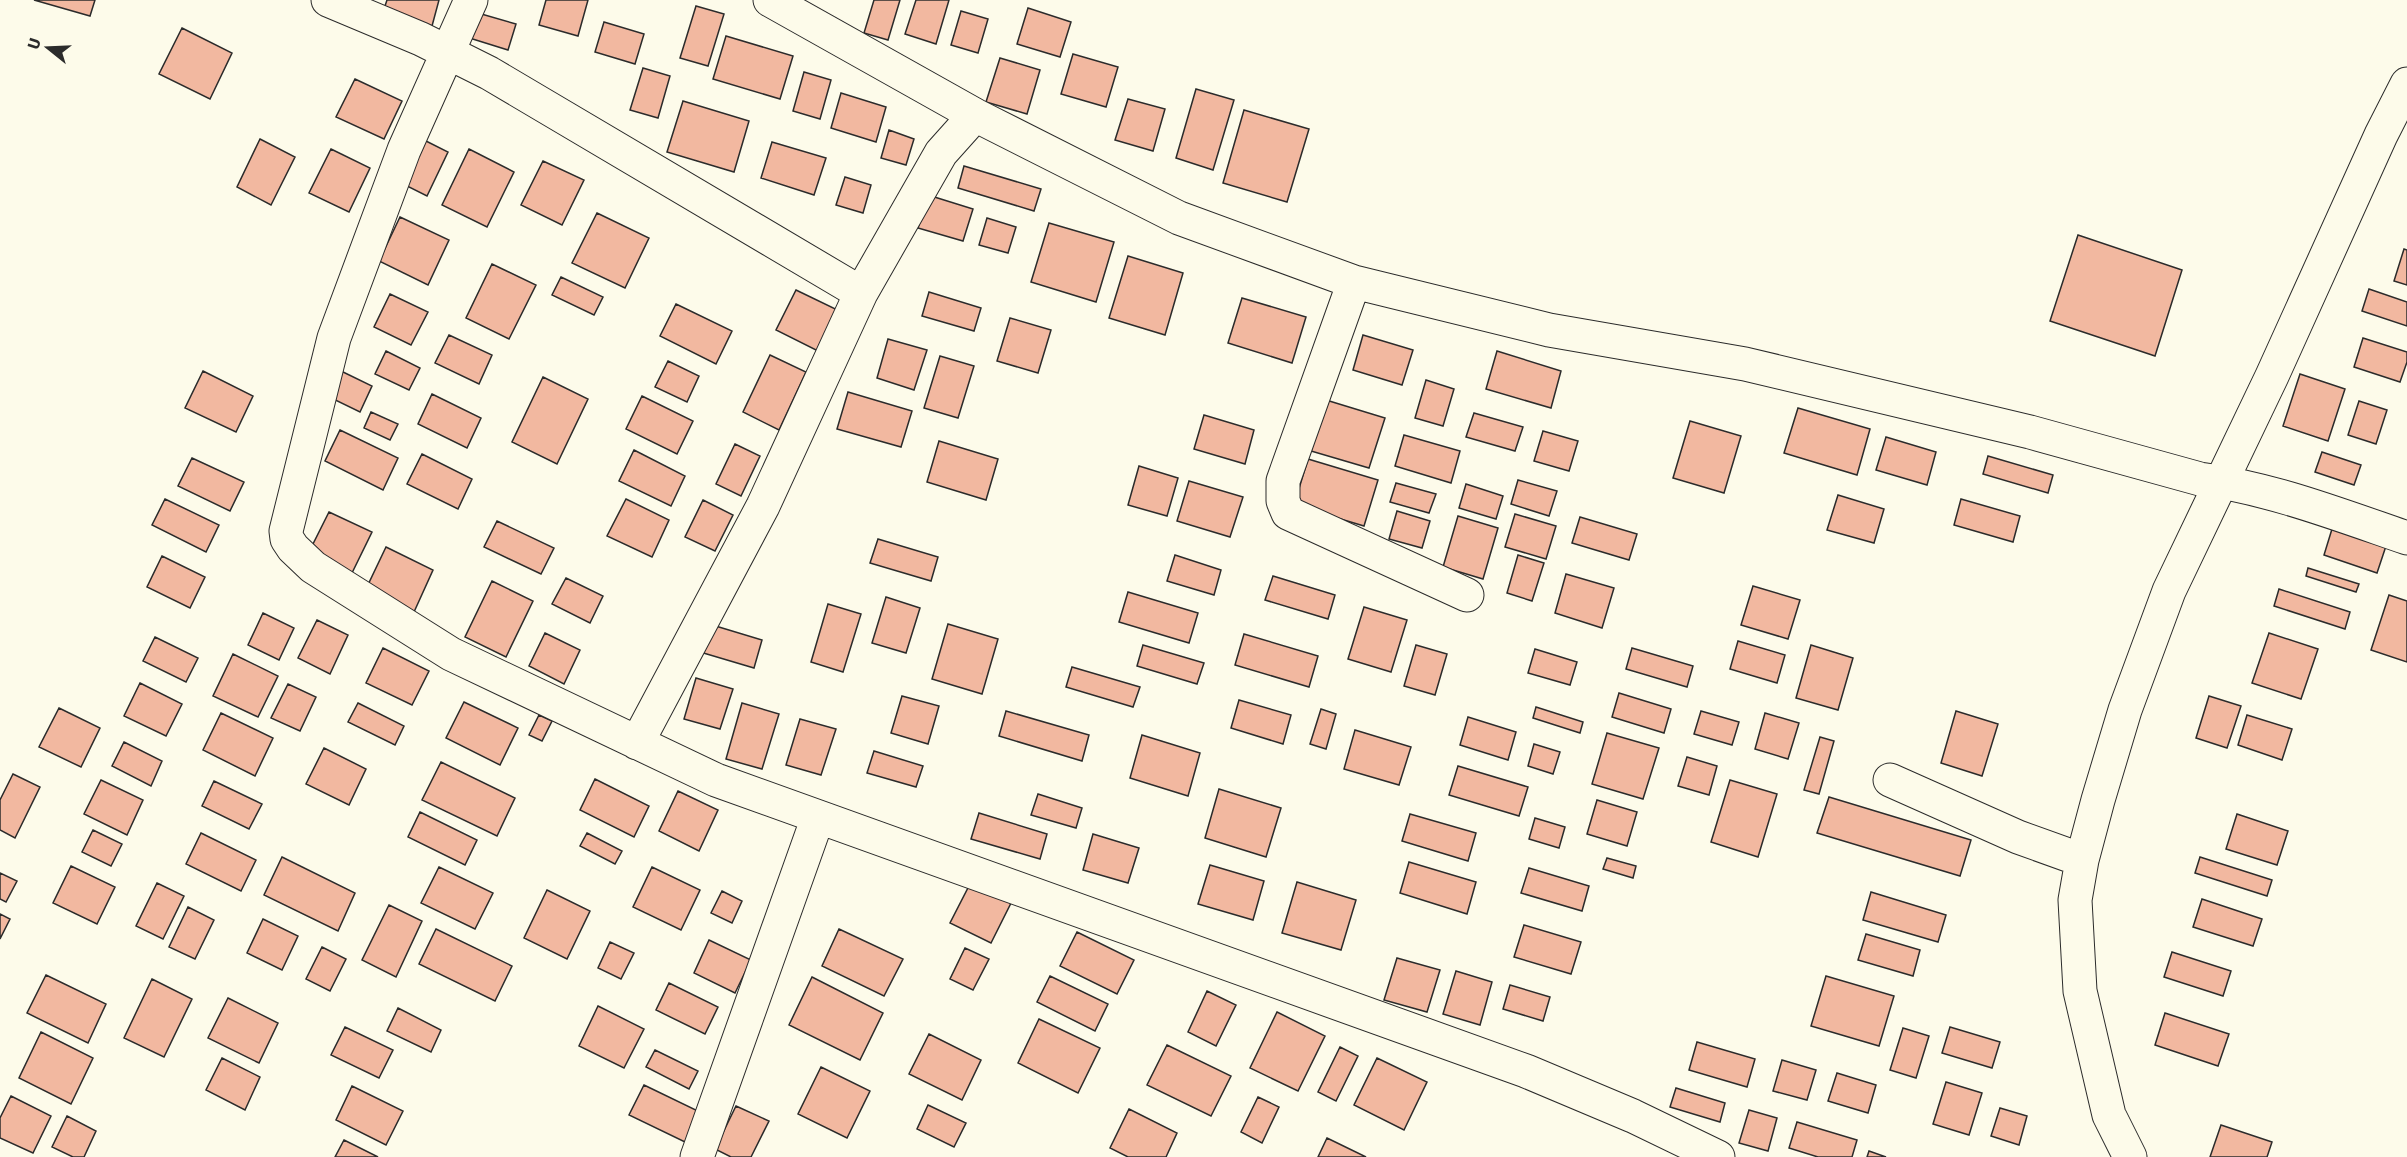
<svg xmlns="http://www.w3.org/2000/svg" width="2407" height="1157" font-family="'Fira Sans',sans-serif">
<style>
.building{fill:#f2b8a0;stroke:#2b2b2b;stroke-width:1.5}
.lines{fill:none;stroke-linecap:round;stroke-linejoin:round}
.minor-casing{stroke:#2b2b2b;stroke-width:35}
.minor{stroke:#fdfbea;stroke-width:33}
</style>
<rect width="100%" height="100%" fill="#fdfbea"/>
<path class="building" d="M34,0H95L90,16Z
M387,0H439L432,26L383,12Z
M546,0H588L578,36L539,25Z
M874,0H900L888,40L864,33Z
M916,0H949L936,44L905,34Z
M696,6L724,14L708,66L680,58Z
M1028,8L1071,22L1060,57L1017,44Z
M471,11L516,24L508,50L463,36Z
M961,11L988,19L978,53L951,45Z
M604,22L644,34L635,64L595,52Z
M182,28L232,53L210,99L159,74Z
M726,36L793,56L780,99L713,79Z
M1073,54L1118,67L1106,107L1061,94Z
M1000,58L1040,70L1027,114L986,102Z
M643,68L670,76L658,118L630,110Z
M804,72L831,80L820,119L793,111Z
M355,79L402,101L384,139L336,117Z
M1196,89L1234,100L1213,170L1176,158Z
M841,93L886,107L876,142L831,128Z
M1128,99L1165,109L1153,151L1115,140Z
M683,101L749,121L734,172L667,152Z
M1244,110L1309,129L1287,202L1223,183Z
M889,130L914,139L906,165L881,158Z
M260,139L295,157L271,205L237,187Z
M424,140L448,152L427,196L403,184Z
M772,142L826,158L814,195L761,178Z
M331,149L370,168L349,212L309,193Z
M469,149L514,172L487,227L442,205Z
M543,161L584,180L562,225L521,205Z
M964,166L1041,189L1034,211L958,188Z
M845,177L871,185L863,213L836,205Z
M928,195L973,209L963,241L918,228Z
M597,213L649,238L625,288L572,263Z
M400,217L449,240L428,285L379,261Z
M987,218L1016,227L1008,253L979,245Z
M1049,223L1114,242L1096,302L1031,282Z
M2078,235L2182,270L2155,356L2050,321Z
M2404,249L2407,250V285L2394,281Z
M1128,256L1183,273L1165,335L1109,318Z
M492,264L536,285L509,339L466,318Z
M561,277L603,297L594,315L552,295Z
M2369,289L2407,302V326L2362,311Z
M796,290L850,316L830,357L776,330Z
M929,292L981,308L974,331L922,316Z
M390,294L428,312L411,345L374,327Z
M1242,298L1306,317L1292,363L1228,343Z
M676,304L732,331L716,364L660,336Z
M1010,318L1051,330L1038,373L997,361Z
M449,335L492,355L479,384L435,363Z
M1363,335L1413,350L1402,385L1353,370Z
M2363,338L2407,352V362L2400,382L2354,367Z
M888,339L927,350L914,390L877,378Z
M386,351L420,368L409,390L375,374Z
M1497,351L1561,371L1551,408L1486,389Z
M770,355L806,372L779,430L743,412Z
M940,356L974,366L958,418L924,408Z
M668,361L699,376L687,402L655,387Z
M203,371L253,396L236,432L185,408Z
M341,371L372,386L360,412L329,397Z
M2300,374L2345,389L2328,441L2283,426Z
M543,377L588,399L557,464L512,442Z
M1426,380L1454,389L1443,426L1415,418Z
M848,392L912,411L901,447L837,429Z
M432,394L481,418L467,448L418,424Z
M642,396L693,421L677,454L626,429Z
M1326,400L1385,418L1369,468L1311,451Z
M2359,401L2387,410L2376,444L2348,435Z
M1798,408L1870,429L1857,475L1784,453Z
M371,412L398,424L390,440L364,428Z
M1474,413L1523,427L1515,451L1466,437Z
M1204,415L1254,430L1245,464L1194,449Z
M1690,421L1741,436L1724,493L1673,478Z
M340,430L398,458L383,490L325,461Z
M1543,431L1578,441L1569,471L1534,461Z
M1404,435L1460,451L1451,483L1395,466Z
M1886,437L1936,452L1927,485L1876,470Z
M939,441L998,459L986,500L927,482Z
M735,444L760,456L741,496L716,484Z
M634,450L685,476L671,506L619,481Z
M2322,452L2361,465L2354,485L2315,472Z
M422,454L472,479L458,509L407,484Z
M1988,456L2053,475L2048,493L1983,474Z
M192,458L244,482L230,511L178,486Z
M1308,459L1378,480L1364,526L1294,505Z
M1139,466L1178,478L1167,516L1128,505Z
M1518,480L1557,491L1549,516L1511,504Z
M1189,481L1243,497L1230,537L1177,521Z
M1396,483L1436,494L1429,513L1390,502Z
M1466,484L1503,496L1496,519L1459,508Z
M1838,495L1884,509L1874,543L1827,530Z
M165,499L219,525L206,552L152,525Z
M626,499L669,520L652,557L607,536Z
M1961,499L2020,516L2013,542L1954,525Z
M703,500L733,515L715,551L685,537Z
M1397,511L1430,521L1422,548L1389,539Z
M329,512L372,532L350,577L307,556Z
M1515,514L1556,526L1546,559L1505,547Z
M1458,516L1498,528L1483,579L1443,567Z
M1580,517L1637,534L1629,560L1572,543Z
M497,521L554,548L541,574L484,547Z
M2332,529L2386,546L2377,573L2324,555Z
M878,539L938,557L931,581L870,563Z
M386,547L433,570L414,612L366,589Z
M1175,555L1221,570L1214,595L1167,581Z
M1518,555L1544,563L1532,601L1507,593Z
M162,556L205,577L190,608L147,587Z
M2308,568L2359,584L2356,592L2306,576Z
M1566,574L1614,588L1602,628L1555,613Z
M1273,576L1335,595L1328,619L1265,600Z
M566,578L603,596L590,623L552,604Z
M492,581L533,601L506,657L465,637Z
M1753,586L1800,600L1788,639L1741,625Z
M2279,589L2350,612L2345,629L2274,606Z
M1128,592L1198,613L1189,643L1119,622Z
M2389,595L2407,601V662L2371,650Z
M886,597L920,608L906,653L872,643Z
M828,604L861,614L843,672L811,662Z
M1364,607L1407,620L1391,672L1348,659Z
M263,613L294,628L279,660L248,645Z
M317,620L348,635L330,674L298,658Z
M709,624L762,640L754,668L700,652Z
M948,624L998,639L982,694L932,679Z
M545,633L580,650L564,684L529,666Z
M2269,633L2318,649L2301,699L2252,683Z
M1244,634L1318,656L1309,687L1235,665Z
M155,637L198,658L186,682L143,661Z
M1738,641L1785,655L1777,683L1730,669Z
M1143,645L1204,663L1197,684L1137,666Z
M1416,645L1447,654L1435,695L1404,686Z
M1811,645L1853,658L1838,710L1796,698Z
M383,648L429,671L412,705L366,683Z
M1632,648L1693,666L1687,687L1626,669Z
M1535,649L1577,662L1570,685L1528,673Z
M233,654L278,676L258,717L213,696Z
M1072,667L1140,687L1133,707L1066,687Z
M696,678L733,689L720,729L684,719Z
M140,683L182,704L166,736L124,716Z
M288,684L316,697L300,731L271,718Z
M1619,693L1671,709L1664,733L1612,717Z
M902,696L939,706L928,744L891,733Z
M2209,696L2241,706L2227,748L2196,738Z
M1239,700L1291,715L1283,744L1231,728Z
M464,702L518,728L500,765L446,738Z
M358,703L404,726L395,745L348,722Z
M742,703L779,714L762,769L726,759Z
M1536,707L1583,722L1580,733L1533,718Z
M59,708L100,728L81,767L39,747Z
M1321,709L1336,714L1326,749L1310,744Z
M1006,711L1089,735L1082,761L999,736Z
M1701,711L1739,722L1732,745L1694,734Z
M1956,711L1998,724L1982,776L1941,763Z
M221,713L273,738L255,776L203,750Z
M1765,713L1799,723L1788,759L1755,749Z
M539,715L552,721L542,741L529,735Z
M2247,715L2292,729L2282,760L2238,745Z
M1468,717L1516,732L1508,760L1460,745Z
M800,719L836,729L821,775L786,765Z
M1355,730L1411,747L1399,785L1344,769Z
M1607,733L1659,748L1643,799L1592,784Z
M1142,735L1200,753L1188,796L1130,778Z
M1820,737L1834,741L1819,794L1804,790Z
M124,742L162,761L151,786L112,766Z
M1534,744L1560,752L1553,774L1528,766Z
M324,748L366,769L349,805L306,784Z
M874,751L923,766L916,787L867,773Z
M1687,757L1717,766L1709,795L1678,786Z
M441,762L515,798L497,836L422,800Z
M1458,766L1528,787L1519,816L1449,795Z
M13,774L40,787L15,838L0,830V800Z
M595,779L649,806L634,837L580,810Z
M101,780L143,800L127,835L84,814Z
M1730,780L1777,794L1758,857L1711,842Z
M214,781L262,804L249,829L202,806Z
M1219,789L1281,808L1266,857L1205,838Z
M678,791L718,810L699,851L659,831Z
M1038,794L1082,808L1076,828L1031,815Z
M1829,797L1971,840L1960,876L1817,833Z
M1597,800L1637,812L1627,846L1587,834Z
M420,812L477,840L465,865L408,837Z
M979,813L1047,834L1040,859L971,839Z
M1410,814L1476,833L1468,861L1402,841Z
M2237,814L2288,831L2277,865L2226,849Z
M1535,818L1565,827L1559,848L1529,839Z
M93,830L122,844L111,866L82,852Z
M201,833L256,860L241,891L186,864Z
M587,833L622,851L615,864L580,846Z
M1093,834L1139,848L1128,883L1083,870Z
M282,857L355,893L338,931L264,895Z
M2200,857L2272,880L2267,896L2195,873Z
M1607,858L1636,866L1633,878L1603,869Z
M1409,862L1476,882L1467,914L1400,893Z
M1210,865L1264,881L1253,920L1198,904Z
M71,866L115,887L97,924L53,903Z
M439,867L493,893L475,929L421,903Z
M652,867L700,890L681,930L633,907Z
M1529,868L1589,886L1582,911L1521,893Z
M0,873L17,881L6,902L0,899Z
M971,882L1012,901L991,943L950,923Z
M1297,882L1356,900L1341,950L1282,933Z
M157,883L184,896L163,939L136,926Z
M547,890L590,911L567,959L524,938Z
M722,891L742,901L732,923L711,913Z
M1871,892L1946,915L1938,942L1863,920Z
M2202,899L2262,919L2253,946L2193,927Z
M389,905L422,921L396,977L362,960Z
M188,907L214,920L195,959L169,947Z
M0,914L10,919L0,939Z
M263,919L298,936L282,970L247,953Z
M1524,925L1581,942L1571,974L1514,957Z
M436,929L512,966L495,1001L419,964Z
M839,929L903,959L884,996L822,966Z
M1077,932L1134,960L1117,994L1060,966Z
M1866,934L1920,950L1913,976L1858,960Z
M709,940L751,960L735,993L694,973Z
M610,942L634,953L621,979L598,968Z
M322,947L346,959L330,991L306,979Z
M965,948L989,959L973,990L950,979Z
M2172,952L2231,971L2223,996L2164,977Z
M1397,958L1440,970L1427,1012L1384,1000Z
M1456,971L1492,982L1480,1025L1443,1014Z
M46,975L106,1004L88,1043L27,1013Z
M1050,976L1108,1004L1095,1031L1037,1002Z
M1826,976L1894,996L1879,1046L1811,1026Z
M812,977L883,1013L860,1060L789,1025Z
M152,979L192,999L164,1057L124,1038Z
M669,983L718,1007L705,1034L656,1010Z
M1510,985L1550,997L1543,1021L1503,1009Z
M1207,991L1236,1005L1216,1046L1188,1032Z
M228,998L278,1023L259,1063L208,1038Z
M598,1006L644,1029L624,1068L579,1046Z
M398,1008L441,1030L431,1052L387,1031Z
M1277,1012L1325,1036L1298,1091L1250,1068Z
M2165,1013L2229,1034L2218,1066L2155,1045Z
M1039,1019L1100,1048L1078,1093L1018,1063Z
M345,1027L393,1050L379,1078L331,1055Z
M1950,1027L2000,1042L1992,1068L1942,1053Z
M1903,1028L1929,1036L1916,1078L1890,1070Z
M41,1032L93,1058L71,1104L19,1078Z
M929,1034L981,1060L962,1100L909,1074Z
M1697,1042L1755,1059L1747,1087L1689,1070Z
M1167,1045L1231,1076L1211,1116L1147,1085Z
M1340,1047L1358,1056L1336,1101L1318,1092Z
M655,1050L698,1071L689,1089L646,1067Z
M222,1058L260,1077L245,1110L206,1090Z
M1377,1058L1427,1082L1404,1130L1354,1105Z
M1782,1060L1816,1070L1807,1100L1773,1091Z
M821,1067L870,1091L847,1138L798,1114Z
M1837,1073L1876,1085L1868,1113L1828,1101Z
M1946,1082L1982,1093L1969,1135L1933,1124Z
M644,1085L700,1112L685,1142L629,1115Z
M352,1086L403,1111L386,1145L336,1120Z
M1676,1088L1725,1103L1720,1122L1670,1107Z
M11,1096L51,1116L33,1153L0,1138V1118Z
M1258,1097L1279,1107L1262,1143L1241,1132Z
M928,1105L966,1123L954,1147L917,1129Z
M736,1106L769,1121L751,1157H731L715,1149Z
M2000,1108L2027,1116L2019,1145L1991,1136Z
M1129,1109L1177,1133L1166,1157H1128L1110,1148Z
M1749,1110L1777,1118L1768,1151L1739,1143Z
M67,1116L96,1131L84,1157H73L52,1147Z
M1797,1122L1857,1140L1852,1157H1818L1789,1148Z
M2221,1125L2272,1142L2267,1157H2210Z
M1327,1138L1366,1157H1318Z
M344,1140L378,1157H335Z
M1869,1151L1886,1157H1867Z"/>
<g class="lines">
<g class="minor-casing">
<path id="minor" d="M328,0L421,39L489,73L861,293L941,153L975,115L1179,218L1354,282L1549,330L1745,364L2030,432L2200,479C2270,488 2340,515 2407,538
M471,0L404,150L334,338L286,531L287,539L293,548L313,567L451,654L716,780L1526,1071L1633,1116L1718,1157
M770,0L975,115
M1354,282L1283,481V501L1288,513L1467,595
M637,743L763,506L861,293
M1890,780L2018,837L2082,860
M697,1157L818,817
M2130,1157L2109,1115L2080,991L2075,900L2082,860L2098,800L2125,710L2169,591L2272,376L2381,135L2407,84"/>
</g>
<use href="#minor" class="minor"/>
</g>
<g transform="translate(48 48) rotate(288)" stroke="#fdfbea" stroke-width="4.5" paint-order="stroke">
<path d="M0-4.5L10 22L0 15L-10 22Z" fill="#2b2b2b"/>
<text y="-9" font-size="16" font-weight="bold" text-anchor="middle" fill="#2b2b2b">U</text>
</g>
</svg>
